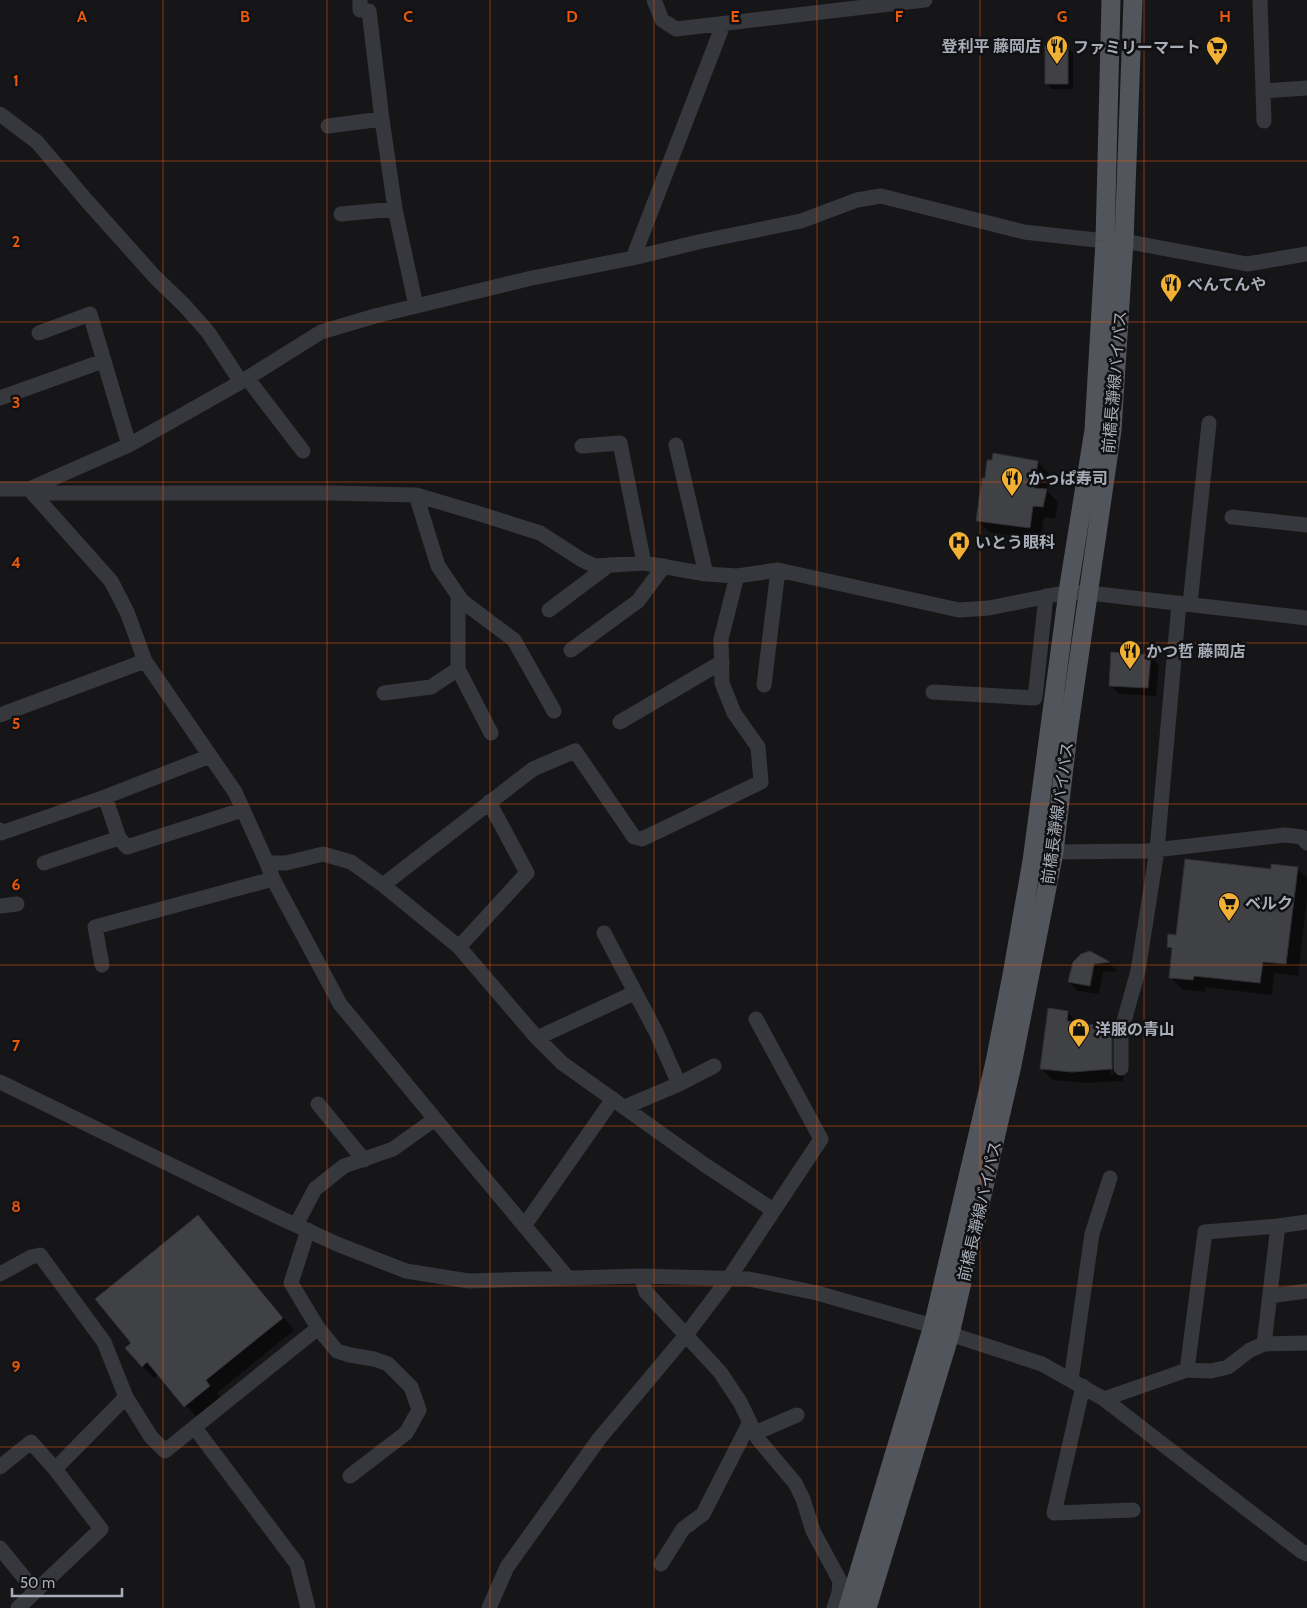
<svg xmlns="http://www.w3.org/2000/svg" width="1307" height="1608" font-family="Cabin,'Noto Sans JP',sans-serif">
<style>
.shadow{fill:#0007;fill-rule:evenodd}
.building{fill:#404145;stroke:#303034}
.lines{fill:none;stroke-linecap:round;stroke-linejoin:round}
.minor{stroke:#37383d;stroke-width:15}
.major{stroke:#53555c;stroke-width:19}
.grid{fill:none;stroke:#e8590c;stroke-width:1;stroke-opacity:0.55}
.labels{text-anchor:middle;stroke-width:5;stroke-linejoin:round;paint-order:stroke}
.poi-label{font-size:16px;font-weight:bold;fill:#a8adb8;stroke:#111113;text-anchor:start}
.street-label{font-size:16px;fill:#a8adb8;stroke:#111113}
.grid-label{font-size:16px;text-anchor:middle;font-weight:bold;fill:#e8590c;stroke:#111113;stroke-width:5;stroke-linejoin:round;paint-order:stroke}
</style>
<rect width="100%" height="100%" fill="#161618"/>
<path class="shadow" d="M1068,47L1073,53V89H1052L1046,84Z
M1038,462L1049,474L1047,491L1058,502L1055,519L1044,517L1041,539L989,532L977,520Z
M1150,656L1159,665L1156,696L1119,694L1110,685Z
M1297,868L1307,878V898L1298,976L1274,973L1272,995L1205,987V992L1182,989L1170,977L1173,952L1168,947L1177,937L1272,870Z
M1090,952L1109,963L1117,971L1103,972L1099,994L1078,991L1069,982Z
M1067,1012L1079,1024L1101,1027L1113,1025L1125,1037L1123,1044V1081L1085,1083L1053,1080L1041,1069ZM1110,1037H1113V1075H1111Z
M198,1216L210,1228L294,1330L217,1393L221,1398L197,1418L159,1374L154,1378L142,1366L133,1343Z"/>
<path class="building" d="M1045,46H1068V84H1045Z
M993,453L1038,461L1034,488L1047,489L1043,507L1033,506L1030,528L976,521L982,478H985L987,460H992Z
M1111,652L1151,655L1148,688L1109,686Z
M1185,859L1271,869V864L1298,867L1286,964L1263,962L1260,983L1194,976L1193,980L1169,978L1172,948L1167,947L1168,934L1176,935Z
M1090,951L1110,962L1094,964L1090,986L1068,982L1073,962L1081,954Z
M1048,1008L1068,1011L1067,1021L1100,1026L1101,1023L1114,1024L1112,1032V1069L1072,1072L1040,1069Z
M198,1215L283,1318L206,1380L210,1386L184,1407L147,1362L142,1367L125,1348L131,1343L95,1299Z"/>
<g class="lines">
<path class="minor" d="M654,0L662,20L676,29L925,0
M1260,0L1264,121
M360,10V0
M369,11L382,119L395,209L416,306
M1264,91L1307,88
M0,114L37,142L87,201L155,277L184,305L208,332L241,382
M328,126L382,119
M341,214L395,209
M1124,241L1247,264L1307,254
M633,258L723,25
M39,333L90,314L129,445
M247,378L303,451
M0,398L103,361
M676,445L706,574
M582,446L620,443L644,563
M0,489H29L51,493H331L416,495L477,513L540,533L582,560L595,566L644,563L706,574L737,576L778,570L959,610L989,608L1068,592L1089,593L1307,618
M29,489L129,445L241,382L321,332L375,316L532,278L633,258L698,242L801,221L857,200L881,196L1024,232L1105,241
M29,489L111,581L127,612L145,661L235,792L267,863L273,879L340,1004L435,1119L568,1278
M416,495L438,566L462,601L514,640L554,711
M1232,517L1307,525
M458,595V669L491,733
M1190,604L1209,423
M549,610L609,565
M571,650L638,601L664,566
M764,685L778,570
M933,692L1035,698L1046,596
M384,693L431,687L458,669
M0,715L145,661
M620,722L722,662
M105,797L119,838L127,847L242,810
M0,830L1,833L105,797L210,756
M1054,852L1146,851L1285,835L1302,837L1307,843
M44,863L119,838
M267,863H286L323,854L351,862L383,885L459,947L537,1038L562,1063L705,1165L773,1210
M383,885L533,769L575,751L634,837L642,839L761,782L758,747L734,713L722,683L721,639L737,576
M0,906L17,904
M604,933L656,1032L679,1084
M459,947L527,873L489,802
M102,965L95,927L273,879
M537,1038L634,993
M1121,1068V1032L1138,971L1157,850L1179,603
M0,1082L276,1216L337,1244L406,1271L469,1281L641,1276L749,1279L817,1293L933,1326L950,1334L1042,1364L1104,1399L1301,1551L1307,1554
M318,1104L364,1160
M625,1107L679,1084L714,1066
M296,1225L315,1189L344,1166L393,1149L435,1119
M524,1226L613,1099
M0,1274L31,1257L40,1255L104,1342L126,1397
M641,1276L646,1292L720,1372L740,1402L758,1439L795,1483L803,1499L813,1531L840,1581L839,1593L834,1608
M1270,1296L1307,1291
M318,1328L337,1351L350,1355L374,1359L388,1364L411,1387L419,1410L406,1433L350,1476
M1264,1344L1278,1226
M1187,1370L1205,1232L1278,1226L1307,1222
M1071,1380L1092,1234L1110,1178
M1083,1386L1054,1513L1133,1510
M1104,1399L1187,1370L1211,1371L1228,1367L1250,1350L1264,1344L1307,1343
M195,1428L297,1564L308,1608
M755,1433L797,1415
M0,1467L31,1442L55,1469
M0,1548L35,1591
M661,1564L683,1529L703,1514L750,1422
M18,1608L101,1529L55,1469L126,1397L151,1437L165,1451L318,1328L291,1283L308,1230
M489,1608L507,1567L599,1439L686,1335L729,1278L821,1139L756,1019"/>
<path class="major" d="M848,1608L933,1326L995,1062L1012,975L1032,861L1068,592L1094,430L1105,241L1111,0
M867,1608L950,1334L1012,1065L1054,852L1068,733L1112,430L1124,241L1133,0"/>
</g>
<path class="grid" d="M163,0V1608M327,0V1608M490,0V1608M654,0V1608M817,0V1608M980,0V1608M1144,0V1608M0,161H1307M0,322H1307M0,482H1307M0,643H1307M0,804H1307M0,965H1307M0,1126H1307M0,1286H1307M0,1447H1307"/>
<defs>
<g id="restaurant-pin" transform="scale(1.125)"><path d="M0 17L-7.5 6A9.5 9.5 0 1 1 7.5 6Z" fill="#f2b134" stroke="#111113"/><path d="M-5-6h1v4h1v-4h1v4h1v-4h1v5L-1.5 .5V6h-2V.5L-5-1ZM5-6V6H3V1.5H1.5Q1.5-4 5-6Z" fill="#111"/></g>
<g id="supermarket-pin" transform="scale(1.125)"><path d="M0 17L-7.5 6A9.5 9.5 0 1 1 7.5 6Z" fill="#f2b134" stroke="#111113"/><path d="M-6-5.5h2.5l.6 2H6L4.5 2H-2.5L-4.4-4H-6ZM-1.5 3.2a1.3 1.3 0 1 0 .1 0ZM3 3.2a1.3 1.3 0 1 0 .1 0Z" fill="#111"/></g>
<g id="hospital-pin" transform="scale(1.125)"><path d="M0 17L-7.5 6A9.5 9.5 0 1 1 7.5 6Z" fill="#f2b134" stroke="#111113"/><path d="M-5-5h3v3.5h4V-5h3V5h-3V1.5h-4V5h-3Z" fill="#111"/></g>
<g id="shop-pin" transform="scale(1.125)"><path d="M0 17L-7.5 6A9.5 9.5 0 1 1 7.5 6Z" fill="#f2b134" stroke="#111113"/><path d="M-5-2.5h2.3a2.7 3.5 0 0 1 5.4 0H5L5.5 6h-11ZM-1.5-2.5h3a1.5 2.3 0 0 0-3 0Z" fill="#111"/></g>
</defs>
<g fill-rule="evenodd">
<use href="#restaurant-pin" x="1057" y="46"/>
<use href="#supermarket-pin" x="1217" y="47"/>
<use href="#restaurant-pin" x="1171" y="284"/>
<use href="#restaurant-pin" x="1012" y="478"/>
<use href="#hospital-pin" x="959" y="542"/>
<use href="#restaurant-pin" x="1130" y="651"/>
<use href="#supermarket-pin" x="1229" y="903"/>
<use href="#shop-pin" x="1079" y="1029"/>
</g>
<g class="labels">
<g class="poi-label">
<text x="1041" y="52" text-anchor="end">登利平 藤岡店</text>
<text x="1201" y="53" text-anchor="end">ファミリーマート</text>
<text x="1187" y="290">べんてんや</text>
<text x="1028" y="484">かっぱ寿司</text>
<text x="975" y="548">いとう眼科</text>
<text x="1146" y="657">かつ哲 藤岡店</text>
<text x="1245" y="909">ベルク</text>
<text x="1095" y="1035">洋服の青山</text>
</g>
<g class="street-label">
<text transform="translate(1114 382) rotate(-85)" y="6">前橋長瀞線バイパス</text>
<text transform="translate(1057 813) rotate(-82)" y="6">前橋長瀞線バイパス</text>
<text transform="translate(979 1211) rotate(-77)" y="6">前橋長瀞線バイパス</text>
</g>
</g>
<g class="grid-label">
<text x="82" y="22">A</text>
<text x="245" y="22">B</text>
<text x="408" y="22">C</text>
<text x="572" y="22">D</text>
<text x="735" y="22">E</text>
<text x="899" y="22">F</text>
<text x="1062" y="22">G</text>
<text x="1225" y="22">H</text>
<text x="16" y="86">1</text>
<text x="16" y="247">2</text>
<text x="16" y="408">3</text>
<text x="16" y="568">4</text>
<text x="16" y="729">5</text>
<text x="16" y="890">6</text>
<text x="16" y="1051">7</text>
<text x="16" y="1212">8</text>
<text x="16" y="1372">9</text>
</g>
<path d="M12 1588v8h110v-8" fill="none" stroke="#a8adb8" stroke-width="2.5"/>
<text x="20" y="1588" font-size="15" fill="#a8adb8" stroke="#111113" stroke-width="4" paint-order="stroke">50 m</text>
</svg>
